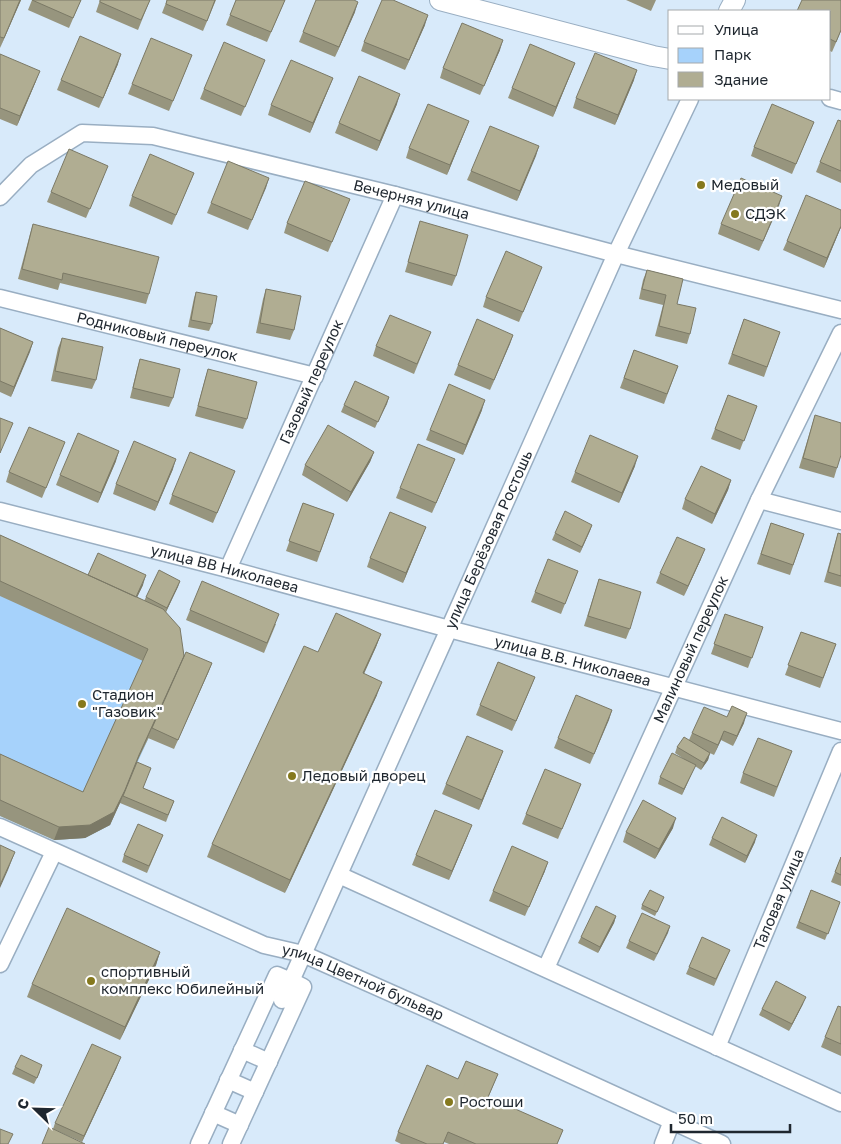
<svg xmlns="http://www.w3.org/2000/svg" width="841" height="1144" font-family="'Golos Text',sans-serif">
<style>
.green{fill:#a6d2fb}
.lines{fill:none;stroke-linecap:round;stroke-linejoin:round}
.minor-casing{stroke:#99aec2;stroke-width:19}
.major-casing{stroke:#99aec2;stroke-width:22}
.minor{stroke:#fff;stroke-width:16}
.major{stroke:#fff;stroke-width:20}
.wall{fill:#97957e}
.shaded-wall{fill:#7b7966}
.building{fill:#b0ad92;stroke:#7b7966}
.poi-dot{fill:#85791e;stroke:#fff;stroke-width:2}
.labels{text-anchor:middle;stroke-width:4.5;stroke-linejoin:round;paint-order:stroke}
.poi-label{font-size:15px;fill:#1f272f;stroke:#fff;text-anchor:start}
.street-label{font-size:15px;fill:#1f272f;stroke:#fff}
</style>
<rect width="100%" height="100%" fill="#d8eafa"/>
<path class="green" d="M0,550L179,669L110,825L85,838L54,840L0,816Z"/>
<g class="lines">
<g class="minor-casing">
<g id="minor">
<path d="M830,98L841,101"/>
<path id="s1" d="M0,197L31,165L82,133L153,136L395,195L616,254L841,310"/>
<path id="s2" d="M0,298L315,376"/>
<path d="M759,500L841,521"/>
<path id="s3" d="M0,511L228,569L449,629L841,731"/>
<path id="s4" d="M228,569L395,195"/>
<path id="s5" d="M0,827L264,945L303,954L438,1014L722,1144"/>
<path d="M339,875L841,1103"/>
<path d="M0,964L54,852"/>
<path id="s6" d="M546,968L759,500L841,333"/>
<path id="s7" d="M717,1047L841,751"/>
<path d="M242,1050L269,1062"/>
<path d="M228,1080L255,1092"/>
<path d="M213,1113L240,1125"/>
<path id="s8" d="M199,1144L277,975L291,981L449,629L616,254L690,99"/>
<path d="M231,1144L303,987L291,981L282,1000"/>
<path d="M663,1144L672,1121"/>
</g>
</g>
<g class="major-casing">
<path id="major" d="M440,0L653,56L670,59
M729,11L735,0"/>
</g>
<use href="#minor" class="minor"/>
<use href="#major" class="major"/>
</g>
<path class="wall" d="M0,0H21L0,48Z
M32,0H81L69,28L28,10Z
M100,0H150L138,30L96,12Z
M167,0H216L203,31L162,13Z
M236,0H285L267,42L226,25Z
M626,0H656L651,11Z
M841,0V31L832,52L830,51V11Z
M355,12L335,57L299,42L303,32Z
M425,25L405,70L361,51L364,42Z
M500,50L480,95L440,78L443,68Z
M0,54L36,81L17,126L0,119Z
M575,63L553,117L508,98L512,88Z
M118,64L99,108L57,90L61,80Z
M188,65L169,111L128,94L132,84Z
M261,70L241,116L200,99L204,89Z
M333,78L310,133L268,115L271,105Z
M634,80L615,125L573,108L576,98Z
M397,104L377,151L335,133L339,123Z
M469,121L447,175L406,158L409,148Z
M841,121V183L816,172L820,162Z
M814,122L792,174L751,156L754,147Z
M539,146L517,201L467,180L471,171Z
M194,173L172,225L129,206L132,196Z
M104,176L86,218L47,202L51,192Z
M269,178L248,230L207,213L211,203Z
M782,196L759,251L718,234L721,224Z
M350,199L328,252L284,233L287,223Z
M420,221L456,276L452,286L405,272Z
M33,224L149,294L146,304L60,283L58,290L18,279L30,234Z
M841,227L824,268L783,250L787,241Z
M647,270L677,304L690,334L687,344L655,336L663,305L639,299L643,280Z
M538,277L519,322L483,307L486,297Z
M266,289L294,330L290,340L256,333L263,299Z
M196,292L212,324L209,331L188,327L194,298Z
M744,319L780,332L764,377L728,364Z
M0,328L33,342L11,397L0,392Z
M513,335L490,390L454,375L458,365Z
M62,338L96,380L92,389L51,381L58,348Z
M427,342L414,374L373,356L376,346Z
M634,350L678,366L664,404L620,388Z
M140,359L173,398L169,407L130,398L137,369Z
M208,369L247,419L243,429L195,416L205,379Z
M728,395L757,406L740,450L711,439Z
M389,397L375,428L341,412L344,405Z
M482,410L463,455L426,440L430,430Z
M815,415L837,468L834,478L799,468Z
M65,442L42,498L6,482L9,472Z
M374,452L370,462L347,502L302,475L305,465Z
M116,461L98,503L56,485L60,475Z
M635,466L619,503L571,482L575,472Z
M173,469L155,511L113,494L116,484Z
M451,469L432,513L396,498L400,488Z
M731,480L728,490L712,524L682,509L685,499Z
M231,481L213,523L169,504L172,495Z
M303,503L334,514L317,562L286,551Z
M771,523L804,534L790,575L757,564Z
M592,525L580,553L552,540L555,533Z
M426,527L403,583L367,567L370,558Z
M838,533L841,534V587L824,582L835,543Z
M0,535L88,575L143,585L137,597L144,601L146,597L180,581L166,612L184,656L212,663L208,673L174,749L148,738L150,735L137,762L143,788L174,801L166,822L120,803L110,825L85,838L54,840L0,816V754L83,792L143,661L0,596Z
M701,559L684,596L656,583L660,573Z
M578,571L561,614L531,602L535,592Z
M599,579L630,629L626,639L584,626Z
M190,610L276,624L264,653L186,620Z
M725,614L763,627L748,668L711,654Z
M801,632L836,644L820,688L785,675Z
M381,634L376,647L364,674L377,695L285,893L207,857L212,844L318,652Z
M535,677L512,731L476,715L480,705Z
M612,710L590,764L554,748L558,738Z
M727,717L744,723L733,746L721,740L714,755L708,752L710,753L708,760L701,770L695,766L682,795L658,784L660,777L684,759L675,753L677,747L689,740L692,733Z
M499,761L479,810L442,794L446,784Z
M788,761L774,797L740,783L743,773Z
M581,784L558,839L522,824L526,814Z
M673,828L655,859L623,842L626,832Z
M163,835L147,873L122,862L124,855Z
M468,835L449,880L412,865L416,855Z
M712,838L755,842L745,863L709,845Z
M841,857V886L831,882Z
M545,871L525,916L489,901L493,891Z
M811,890L840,902L825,940L796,928Z
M664,897L655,916L641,909L642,905Z
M616,916L614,923L598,953L578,943L581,937Z
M670,926L654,961L626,948L629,941Z
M730,950L714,986L686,974L689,967Z
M160,952L156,965L120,1040L27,997L32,984Z
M803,1004L789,1031L759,1015L762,1009Z
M841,1007V1056L821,1047L825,1037Z
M15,1067L40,1072L34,1084L12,1074Z
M117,1067L82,1142L53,1129L55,1123Z
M498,1074L488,1098L563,1130L557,1144H449L444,1142L443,1144H401L395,1141L398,1132L458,1079Z"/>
<path class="shaded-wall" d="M20,0H21L0,48L4,38Z
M358,2L355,12L335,57L339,47Z
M428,15L425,25L405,70L409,60Z
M503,40L500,50L480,95L484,86Z
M121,54L118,64L99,108L103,98Z
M575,63L571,73L553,117L556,107Z
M637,70L634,80L615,125L618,115Z
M40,71L36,81L17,126L20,116Z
M333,78L329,88L310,133L313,123Z
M400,94L397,104L377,151L380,141Z
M469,121L465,131L447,175L450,165Z
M539,146L536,156L517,201L520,191Z
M269,178L266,188L248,230L252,220Z
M782,196L779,206L759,251L763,241Z
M841,226V227L824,268L827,258Z
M513,335L510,344L490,390L494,380Z
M33,342L30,352L11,397L14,387Z
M389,397L387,404L375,428L378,422Z
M485,400L482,410L463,455L466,445Z
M119,451L116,461L98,503L101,493Z
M374,452L370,462L347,502L351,492Z
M638,456L635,466L619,503L622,493Z
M176,459L173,469L155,511L158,502Z
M455,459L451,469L432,513L436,503Z
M731,480L728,490L712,524L715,514Z
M592,525L590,531L580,553L582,547Z
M426,527L422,537L403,583L406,573Z
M705,549L701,559L684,596L688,586Z
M146,575L143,585L131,610L135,600Z
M180,581L178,587L165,614L167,608Z
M381,634L376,647L358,686L363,673Z
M184,656L134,768L120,803L110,825L85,838L54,840L59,827L139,755Z
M212,663L208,673L174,749L178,740Z
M535,677L531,687L512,731L516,721Z
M382,682L377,695L285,893L290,880Z
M612,710L609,720L590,764L594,754Z
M747,713L744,723L733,746L737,736Z
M724,731L721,740L714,755L718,745Z
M503,751L499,761L479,810L482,800Z
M710,753L708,760L701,770L704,763Z
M696,765L693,771L682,795L684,789Z
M676,818L673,828L655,859L659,849Z
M472,825L468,835L449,880L452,871Z
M757,835L755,842L745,863L747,856Z
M15,852L8,870L0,888V885Z
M548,862L545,871L525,916L529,907Z
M616,916L614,923L598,953L600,947Z
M670,926L668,933L654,961L657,954Z
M160,952L156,965L120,1040L125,1027Z
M806,997L803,1004L789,1031L792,1024Z
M121,1057L117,1067L81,1144L84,1136Z"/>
<path class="building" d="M0,0H20L4,38L0,37Z
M32,0H81L73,18Z
M100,0H150L141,20L100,2Z
M167,0H215L207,21L166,4Z
M236,0H285L271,32L230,15Z
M316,0H354L358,2L339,47L303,32Z
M382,0H393L428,15L409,60L364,42Z
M802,0H841V30L836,42L830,39V11H797Z
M462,23L503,40L484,86L443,68Z
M80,36L121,54L103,98L61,80Z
M151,38L192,55L173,101L132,84Z
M224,42L265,60L245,107L204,89Z
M530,44L575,63L556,107L512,88Z
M595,53L637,70L618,115L576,98Z
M0,54L40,71L20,116L0,108Z
M291,60L333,78L313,123L271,105Z
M359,76L400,94L380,141L339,123Z
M428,104L469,121L450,165L409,148Z
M772,104L814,122L796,164L754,147Z
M838,120L841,121V171L820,162Z
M490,126L539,146L520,191L471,171Z
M69,149L108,166L90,209L51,192Z
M150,154L194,173L176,215L132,196Z
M228,161L269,178L252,220L211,203Z
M741,178L782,196L763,241L721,224Z
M305,181L350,199L332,242L287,223Z
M806,195L841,210V226L827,258L787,241Z
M420,221L468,235L456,276L408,262Z
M33,224L159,257L149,294L63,273L62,280L22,269Z
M506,251L542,267L523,312L486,297Z
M647,270L683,279L677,304L696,308L690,334L659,326L666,295L642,289Z
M266,289L301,296L294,330L260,323Z
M196,292L217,296L212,324L191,320Z
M390,315L431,332L417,364L376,346Z
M477,319L513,335L494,380L458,365Z
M744,319L780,332L767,367L732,354Z
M0,328L33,342L14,387L0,381Z
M62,338L103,347L96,380L55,371Z
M634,350L678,366L667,394L624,378Z
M140,359L180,369L173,398L133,388Z
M208,369L257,382L247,419L198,406Z
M355,381L389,397L378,422L344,405Z
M449,384L485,400L466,445L430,430Z
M728,395L757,406L744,441L715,429Z
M815,415L841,423V455L837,468L803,458Z
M0,418L13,423L0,453Z
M328,425L374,452L351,492L305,465Z
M29,427L65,442L46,488L9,472Z
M78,433L119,451L101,493L60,475Z
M590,435L638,456L622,493L575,472Z
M134,441L176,459L158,502L116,484Z
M418,444L455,459L436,503L400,488Z
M190,452L235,471L217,513L172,495Z
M701,466L731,480L715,514L685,499Z
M303,503L334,514L320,552L289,541Z
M565,511L592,525L582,547L555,533Z
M390,512L426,527L406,573L370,558Z
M771,523L804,534L793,565L761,554Z
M838,533L841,534V576L828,572Z
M0,535L163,609L180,628L184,656L139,755L125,790L114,812L90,825L59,827L0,800V754L83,792L148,649L0,581Z
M677,537L705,549L688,586L660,573Z
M98,553L146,575L136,597L88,575Z
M548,559L578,571L565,604L535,592Z
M159,570L180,581L167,608L146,597Z
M599,579L641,592L630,629L588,616Z
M202,581L279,614L267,643L190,610Z
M336,613L381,634L363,673L382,682L290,880L212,844L304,646L318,652Z
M725,614L763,627L752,658L714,644Z
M801,632L836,644L823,678L788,665Z
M186,652L212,663L178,740L152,728Z
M498,662L535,677L516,721L480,705Z
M576,695L612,710L594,754L558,738Z
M732,706L747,713L737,736L724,731L718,745L692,733L704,707L727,717Z
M467,736L503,751L482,800L446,784Z
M684,737L710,753L704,763L677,747Z
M758,738L792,751L777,787L743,773Z
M672,753L696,765L684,789L660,777Z
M137,762L151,768L143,788L174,801L168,815L123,796Z
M545,769L581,784L562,829L526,814Z
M643,800L676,818L659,849L626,832Z
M435,810L472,825L452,871L416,855Z
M722,817L757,835L747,856L712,838Z
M138,824L163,835L149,866L124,855Z
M0,845L15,852L0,885Z
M512,846L548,862L529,907L493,891Z
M841,857V875L835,872Z
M650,890L664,897L657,912L642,905Z
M811,890L840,902L828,934L799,922Z
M596,906L616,916L600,947L581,937Z
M67,908L160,952L125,1027L32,984Z
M642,913L670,926L657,954L629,941Z
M702,937L730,950L716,979L689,967Z
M776,981L806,997L792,1024L762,1009Z
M838,1006L841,1007V1044L825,1037Z
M92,1044L121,1057L84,1136L55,1123Z
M21,1055L42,1065L37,1078L15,1067Z
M466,1061L498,1074L488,1097L563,1130L557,1144H476L448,1132L443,1144H427L398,1132L427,1065L458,1079Z
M49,1127L85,1144H42Z
M0,1129L13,1134L8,1144H0Z"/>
<g class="poi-dot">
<circle cx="701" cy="185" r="5"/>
<circle cx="735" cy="214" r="5"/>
<circle cx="82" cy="704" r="5"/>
<circle cx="292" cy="776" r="5"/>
<circle cx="91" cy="981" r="5"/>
<circle cx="449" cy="1102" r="5"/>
</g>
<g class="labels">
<g class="poi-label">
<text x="711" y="190">Медовый</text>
<text x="745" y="219">СДЭК</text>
<text x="92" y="700">Стадион<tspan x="92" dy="17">"Газовик"</tspan></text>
<text x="302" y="781">Ледовый дворец</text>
<text x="101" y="977">спортивный<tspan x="101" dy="17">комплекс Юбилейный</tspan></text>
<text x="459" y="1107">Ростоши</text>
</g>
<g class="street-label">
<text dy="5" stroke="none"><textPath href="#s1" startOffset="442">Вечерняя улица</textPath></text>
<text dy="5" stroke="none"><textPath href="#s2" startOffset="162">Родниковый переулок</textPath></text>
<text dy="5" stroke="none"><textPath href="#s4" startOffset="205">Газовый переулок</textPath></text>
<text dy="5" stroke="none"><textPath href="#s8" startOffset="685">улица Берёзовая Ростошь</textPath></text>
<text dy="5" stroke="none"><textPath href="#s3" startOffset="232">улица ВВ Николаева</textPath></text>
<text dy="5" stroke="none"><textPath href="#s6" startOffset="350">Малиновый переулок</textPath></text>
<text dy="5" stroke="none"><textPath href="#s3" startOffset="592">улица В.В. Николаева</textPath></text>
<text dy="5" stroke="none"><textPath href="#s7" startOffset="160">Таловая улица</textPath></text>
<text dy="5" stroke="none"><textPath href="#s5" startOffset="395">улица Цветной бульвар</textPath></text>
</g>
</g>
<rect x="668" y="10" width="162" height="90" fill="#ffffff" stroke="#a5a9ac"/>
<rect x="678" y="26" width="25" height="8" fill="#ffffff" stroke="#a5a9ac"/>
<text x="714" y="35" font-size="15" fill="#1f272f">Улица</text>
<rect x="678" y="48" width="25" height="15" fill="#a6d2fb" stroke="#a5a9ac"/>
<text x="714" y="60" font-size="15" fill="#1f272f">Парк</text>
<rect x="678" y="72" width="25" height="15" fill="#b0ad92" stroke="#a5a9ac"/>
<text x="714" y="85" font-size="15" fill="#1f272f">Здание</text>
<g transform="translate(35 1109) rotate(293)" stroke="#ffffff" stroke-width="4" paint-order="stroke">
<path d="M0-4L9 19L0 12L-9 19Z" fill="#1f272f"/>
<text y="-8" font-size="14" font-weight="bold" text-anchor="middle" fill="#1f272f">С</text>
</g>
<path d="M671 1124v8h119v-8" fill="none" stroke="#1f272f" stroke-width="2.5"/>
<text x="678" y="1124" font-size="15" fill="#1f272f" stroke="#ffffff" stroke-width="4" paint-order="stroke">50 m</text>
</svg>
